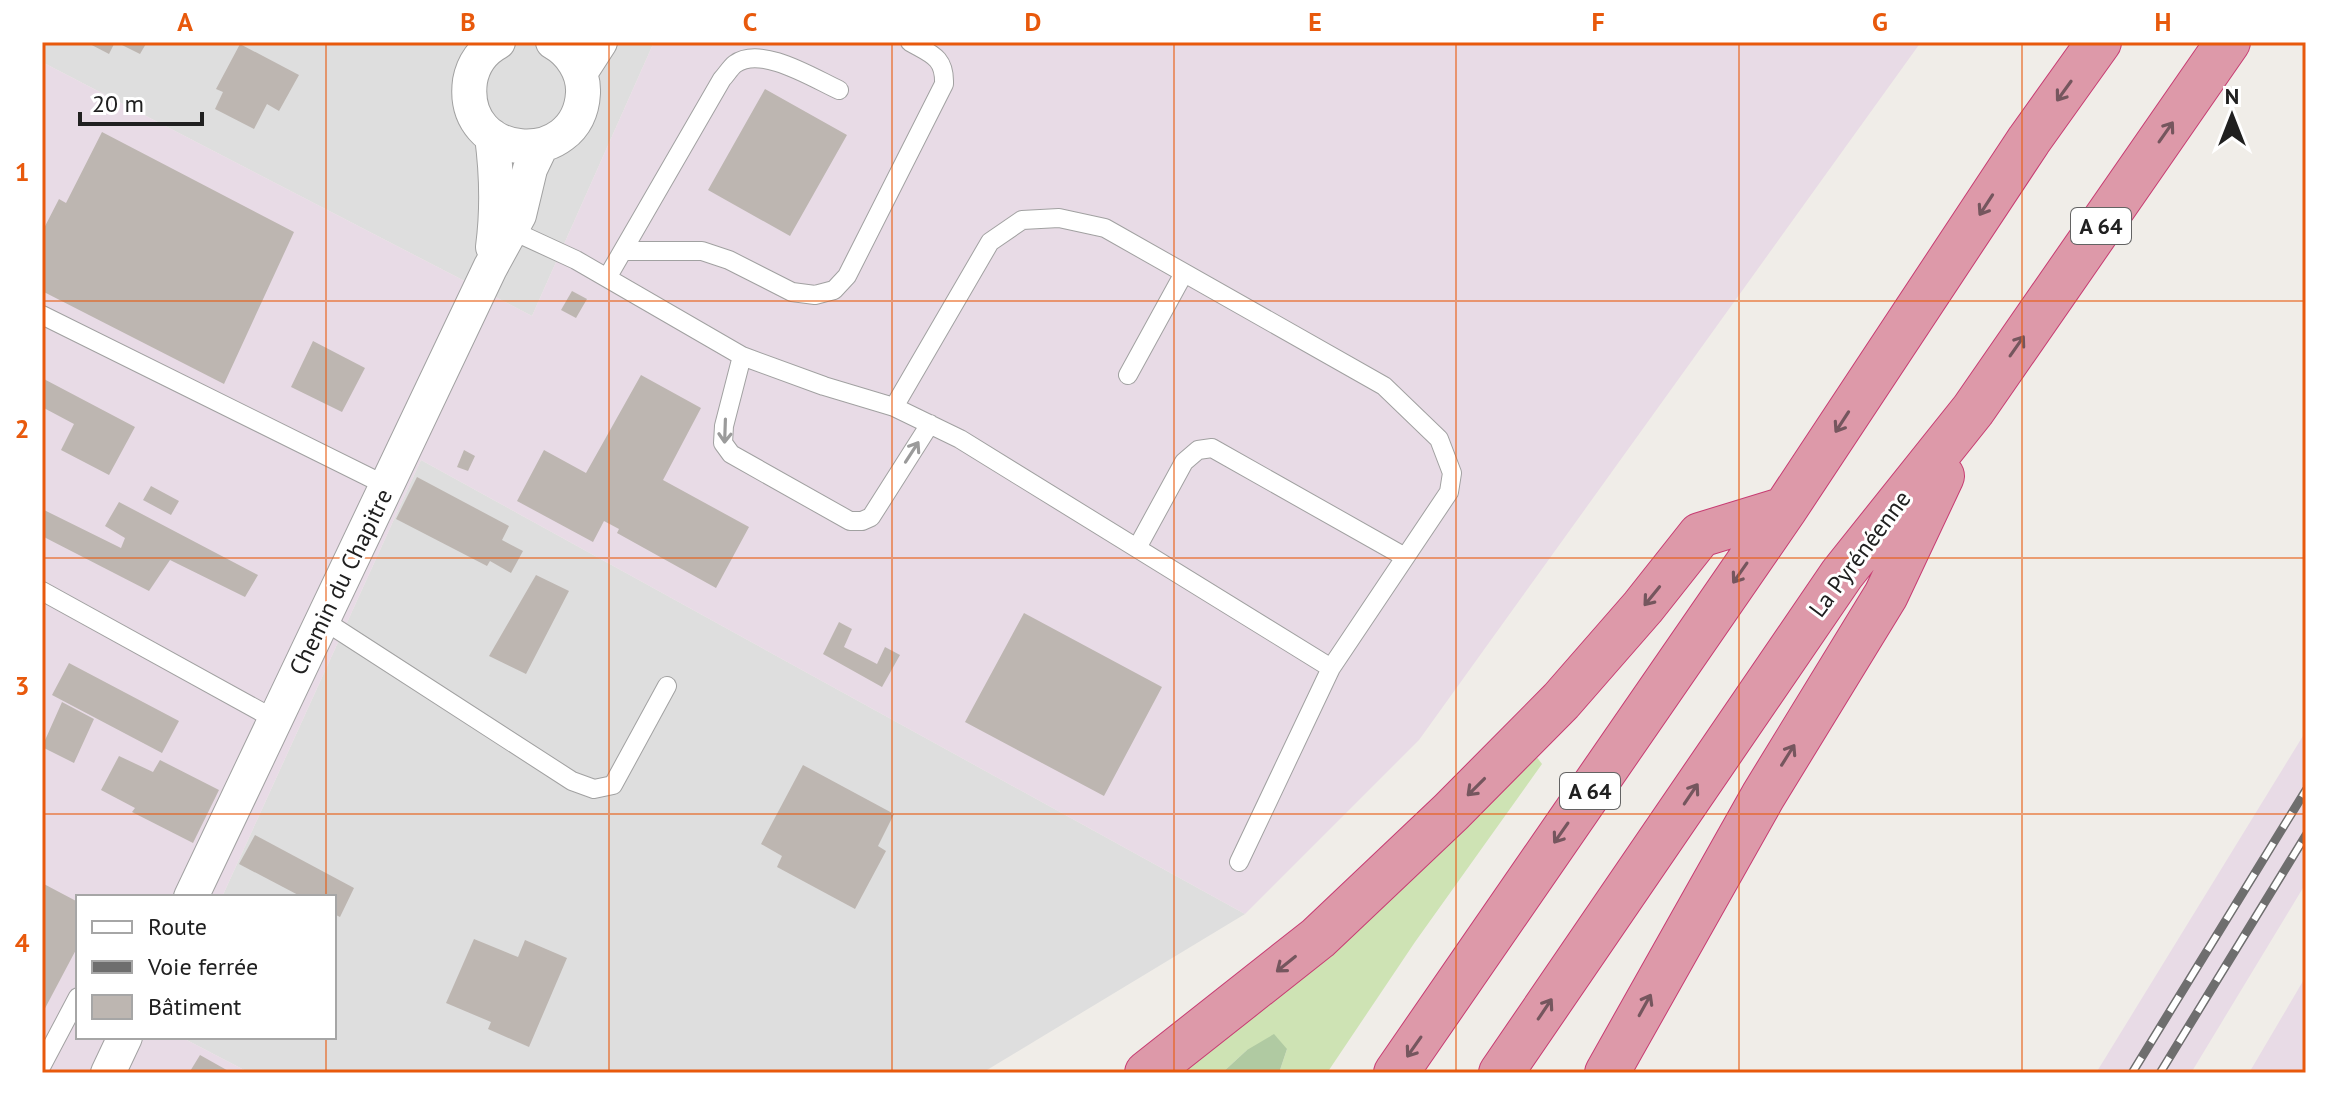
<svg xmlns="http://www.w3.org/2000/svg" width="2348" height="1115" font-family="'PT Sans',sans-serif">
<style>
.residential{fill:#dedede}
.industrial{fill:#e8dbe6}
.grass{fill:#cee3b4}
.forest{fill:#b0caa2}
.building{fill:#bdb6b1}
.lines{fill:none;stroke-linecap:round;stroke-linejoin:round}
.service-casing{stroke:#a1a1a1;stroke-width:20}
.minor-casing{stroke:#a1a1a1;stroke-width:36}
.motorway-casing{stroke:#c73c72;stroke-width:46}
.service{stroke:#fff;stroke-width:18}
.minor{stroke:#fff;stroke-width:34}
.motorway{stroke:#dd99a9;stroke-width:44}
.rail-casing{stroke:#6e6e6e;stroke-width:9}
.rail{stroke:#fff;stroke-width:6;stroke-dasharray:18;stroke-linecap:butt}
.oneway{stroke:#75565e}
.oneway2{stroke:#9b9b9b}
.grid{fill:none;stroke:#e8590c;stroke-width:2;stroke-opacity:0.55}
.labels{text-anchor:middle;stroke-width:6;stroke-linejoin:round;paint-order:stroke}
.shield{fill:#fff;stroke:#636363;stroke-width:2}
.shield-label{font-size:22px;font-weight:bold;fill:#202020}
.street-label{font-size:24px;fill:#202020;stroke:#fff}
.neatline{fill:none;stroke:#e8590c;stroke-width:3}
.grid-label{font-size:26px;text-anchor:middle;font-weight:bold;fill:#e8590c}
</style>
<rect width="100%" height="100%" fill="#f0ede8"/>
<path class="residential" d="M42,42H654L532,316L42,62Z
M421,460L1245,914L982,1073H250L181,1037H334V897H222Z"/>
<path class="industrial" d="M654,42H1921L1419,740L1245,914L421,460L222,897H78V1037H181L250,1073H42V62L532,316Z
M2306,731V883L2191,1073H2096Z
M2306,976V1073H2249Z"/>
<path class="grass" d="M1536,756L1542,764L1415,942L1327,1073H1279L1287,1049L1247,1050L1222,1073H1177Z"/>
<path class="forest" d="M1274,1034L1287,1049L1279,1073H1222L1247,1050Z"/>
<path class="building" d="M86,42H115L109,54Z
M116,42H147L140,54Z
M240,44L299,75L279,111L267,104L254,129L215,109L223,92L216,89Z
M765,89L847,135L790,236L708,190Z
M102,132L294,232L224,384L42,291V232L59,199L66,203Z
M572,291L587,299L576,318L561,310Z
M313,341L365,368L342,412L291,387Z
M641,375L701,408L663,480L749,527L716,588L617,533L619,529L604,521L593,542L517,501L544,450L586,473Z
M42,378L135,427L109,475L61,450L74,424L42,407Z
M464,450L475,456L468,471L457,467Z
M417,477L509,526L502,540L523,551L511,573L490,561L487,566L396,519Z
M151,486L179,501L171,515L143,500Z
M119,502L258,575L245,597L170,560L149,591L42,536V509L121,548L125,538L105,526Z
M536,575L569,591L526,674L489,656Z
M1024,613L1162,687L1104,796L965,722Z
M839,622L852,629L844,647L877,664L885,647L900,655L882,687L823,654Z
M69,663L179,721L162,753L52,695Z
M62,702L94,719L74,763L42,747Z
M119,756L153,772L160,760L219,790L193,843L132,812L135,808L101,790Z
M803,765L894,814L878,846L886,851L855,909L777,867L782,856L761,844Z
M255,835L354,888L340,917L334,914V897H302L239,864Z
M42,883L78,902V946L42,1014Z
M474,939L518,957L525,940L567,958L529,1047L488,1029L491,1022L446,1003Z
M200,1055L232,1073H189Z"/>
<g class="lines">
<g class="service-casing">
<path id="service" d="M511,230L576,260L742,356L824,386L894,407L960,439L1331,668L1239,862
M623,251H702L729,260L792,292L815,295L834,290L847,276L944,84C945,57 931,54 910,42
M607,278L722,79C726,75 730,68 735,64C761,45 813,78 839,90
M42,315L387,486
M742,356L724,426L723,443L731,454L850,521H862L871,517L930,424
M1128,375L1184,273
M894,407L990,242L1022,220L1059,218L1105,228L1384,386L1439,439L1452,473L1449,492L1331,668
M1137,548L1184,462L1198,450L1212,448L1405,557
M42,591L276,720
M323,620L572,781L594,789L613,785L667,686
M42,1065L78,997"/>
</g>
<g class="minor-casing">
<path id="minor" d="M498,42C483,50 473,64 470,81C459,162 579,170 583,93C584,72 571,52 553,42
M580,73L600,42
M492,136C497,174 498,209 493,247
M191,897L490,268L519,215L530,169L541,146
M108,1073L125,1037"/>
</g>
<g class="motorway-casing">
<path id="motorway" d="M1147,1073L1318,938L1451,812L1561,701L1643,607L1700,535L1785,509
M1396,1073L1785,509L2029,140L2099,42
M1501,1073L1842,574L1973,410L2228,42
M1607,1073L1763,796L1886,595L1942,476"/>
</g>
<use href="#service" class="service"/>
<use href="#minor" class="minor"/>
<use href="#motorway" class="motorway"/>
<g class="rail-casing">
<path id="rail" d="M2132,1073L2306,790
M2160,1073L2306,835"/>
</g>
<use href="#rail" class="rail"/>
</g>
<defs><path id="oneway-shaft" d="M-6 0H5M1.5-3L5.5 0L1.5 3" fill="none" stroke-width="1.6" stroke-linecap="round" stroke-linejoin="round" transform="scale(2)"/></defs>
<g class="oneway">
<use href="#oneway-shaft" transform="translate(2064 91) rotate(126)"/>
<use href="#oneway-shaft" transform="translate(2166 132) rotate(-55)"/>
<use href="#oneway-shaft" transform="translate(1986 205) rotate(123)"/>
<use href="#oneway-shaft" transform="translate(2017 346) rotate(-55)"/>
<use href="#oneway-shaft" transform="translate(1842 422) rotate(123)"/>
<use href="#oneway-shaft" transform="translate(1740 573) rotate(125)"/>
<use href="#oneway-shaft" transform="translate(1652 596) rotate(129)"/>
<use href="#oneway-shaft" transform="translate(1788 755) rotate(-58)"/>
<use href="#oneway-shaft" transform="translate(1476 787) rotate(135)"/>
<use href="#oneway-shaft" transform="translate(1691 794) rotate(-56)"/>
<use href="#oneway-shaft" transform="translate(1561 833) rotate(125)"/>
<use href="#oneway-shaft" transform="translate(1286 964) rotate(141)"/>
<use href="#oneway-shaft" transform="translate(1645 1005) rotate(-61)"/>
<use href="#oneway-shaft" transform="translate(1545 1009) rotate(-56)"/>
<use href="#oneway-shaft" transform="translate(1414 1047) rotate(125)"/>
</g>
<g class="oneway2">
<use href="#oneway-shaft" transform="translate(725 431) rotate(92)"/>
<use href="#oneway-shaft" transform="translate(912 452) rotate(-57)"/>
</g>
<path class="grid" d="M326,42V897M609,42V1073M892,42V1073M1174,42V1073M1456,42V1073M1739,42V1073M2022,42V1073M42,301H2306M42,558H2306M42,814H2306M326,1037V1073"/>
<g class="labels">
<g class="shield">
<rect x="2071" y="208" width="60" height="36" rx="6"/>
<rect x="1560" y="773" width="60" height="36" rx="6"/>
</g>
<g class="shield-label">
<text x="2101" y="234">A 64</text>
<text x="1590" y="799">A 64</text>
</g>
<g class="street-label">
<text transform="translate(1860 554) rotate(-53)" y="8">La Pyrénéenne</text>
<text transform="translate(341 582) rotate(-64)" y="8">Chemin du Chapitre</text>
</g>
</g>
<rect width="2348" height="1115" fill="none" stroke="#ffffff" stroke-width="88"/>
<rect x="76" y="895" width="260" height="144" fill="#ffffff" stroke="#a6a6a6" stroke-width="2"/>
<rect x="92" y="921" width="40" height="12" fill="#ffffff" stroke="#a6a6a6" stroke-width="2"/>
<text x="148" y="935" font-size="24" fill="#202020">Route</text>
<rect x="92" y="961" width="40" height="12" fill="#6e6e6e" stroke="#a6a6a6" stroke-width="2"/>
<text x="148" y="975" font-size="24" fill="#202020">Voie ferrée</text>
<rect x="92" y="995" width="40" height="24" fill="#bdb6b1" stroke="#a6a6a6" stroke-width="2"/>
<text x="148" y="1015" font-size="24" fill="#202020">Bâtiment</text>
<g transform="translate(2232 116)" stroke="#ffffff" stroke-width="6" paint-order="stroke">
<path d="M0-6L14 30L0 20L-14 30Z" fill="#202020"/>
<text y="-12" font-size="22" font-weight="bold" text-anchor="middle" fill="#202020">N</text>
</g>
<path d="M80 112v12h122v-12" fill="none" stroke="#202020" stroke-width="4"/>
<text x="92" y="112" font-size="24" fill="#202020" stroke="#ffffff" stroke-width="6" paint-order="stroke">20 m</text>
<rect x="44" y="44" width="2260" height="1027" class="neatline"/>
<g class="grid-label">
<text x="185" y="31">A</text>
<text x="468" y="31">B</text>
<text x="750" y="31">C</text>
<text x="1033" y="31">D</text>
<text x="1315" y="31">E</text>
<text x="1598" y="31">F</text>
<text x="1880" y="31">G</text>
<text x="2163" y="31">H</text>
<text x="22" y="181">1</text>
<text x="22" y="438">2</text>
<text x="22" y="695">3</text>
<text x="22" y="952">4</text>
</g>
</svg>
